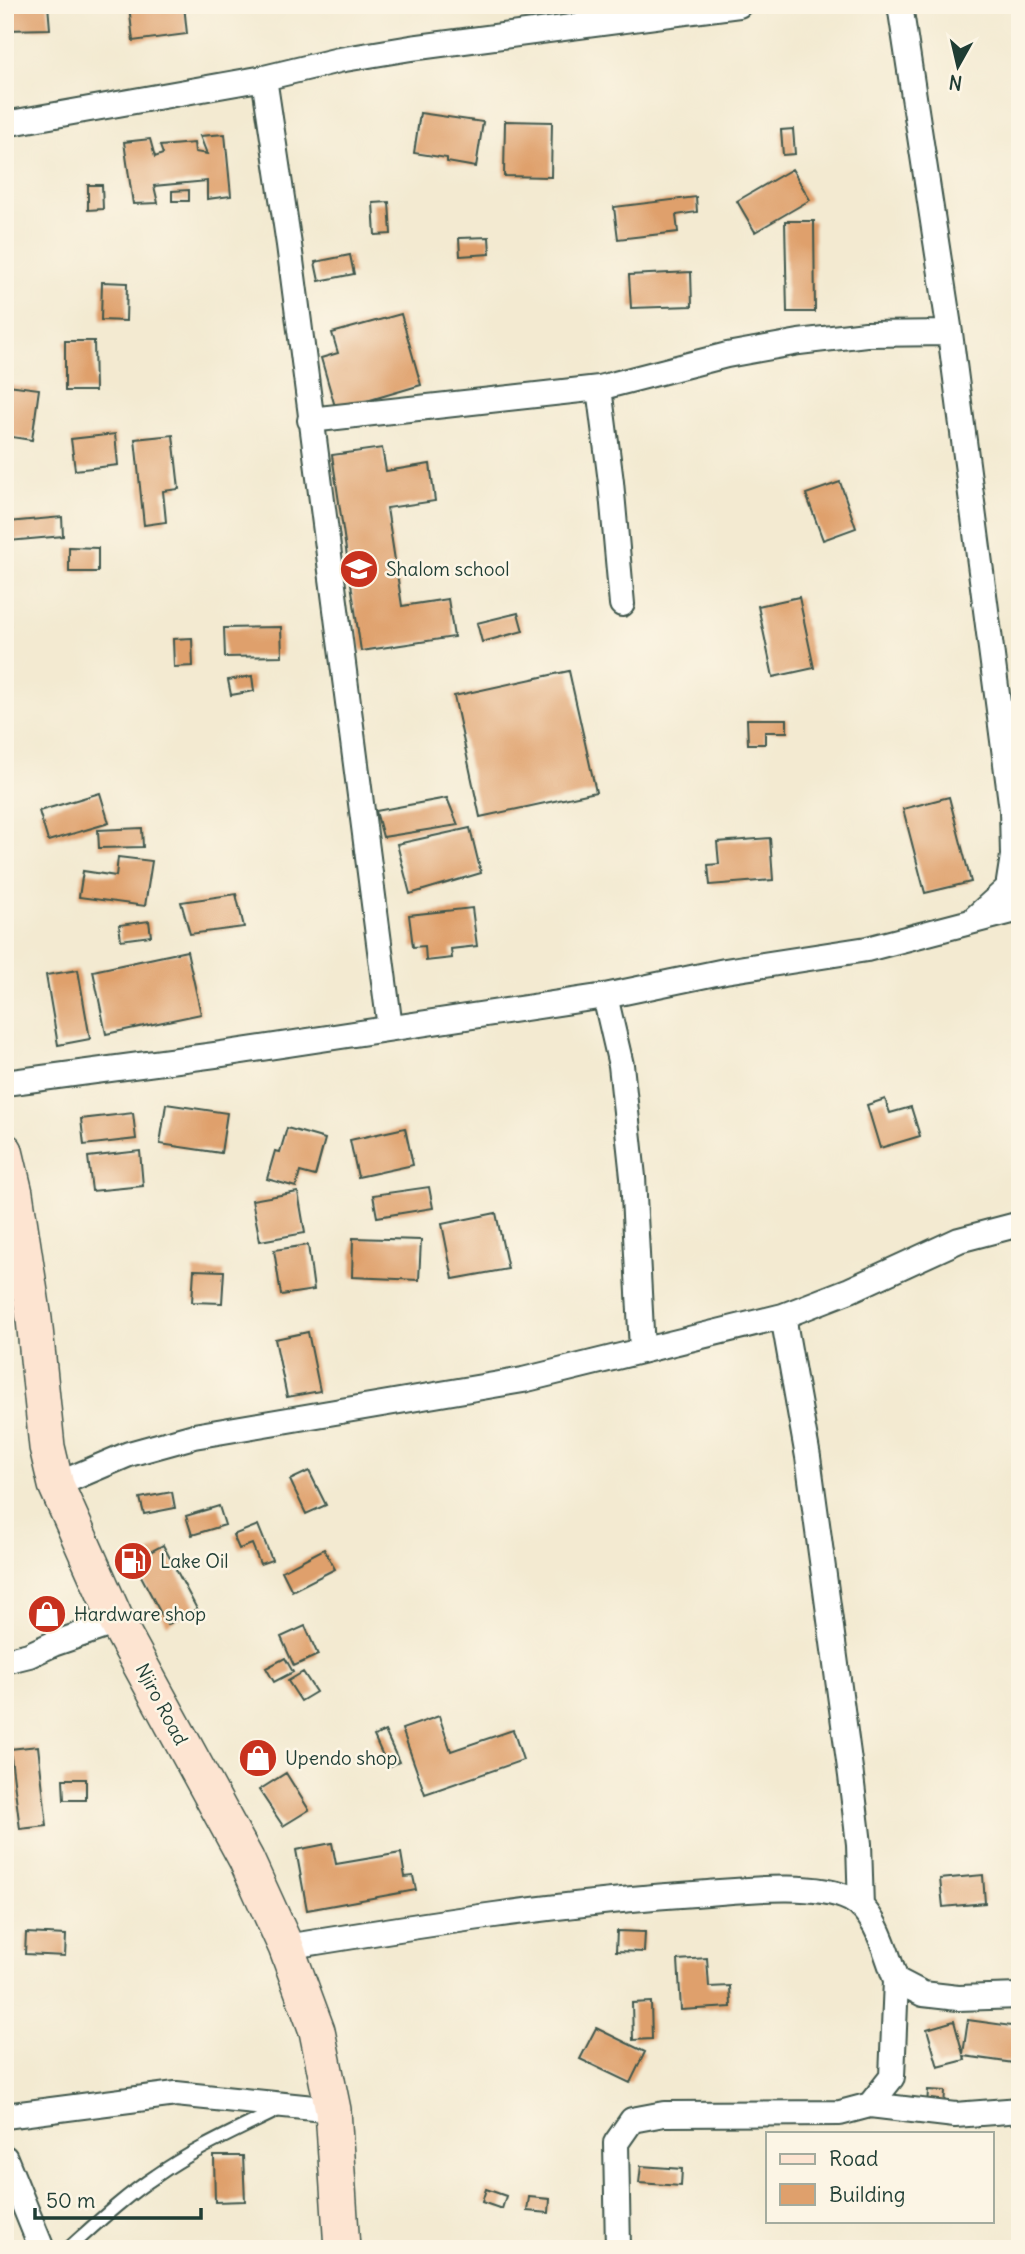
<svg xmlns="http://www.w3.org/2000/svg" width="1025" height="2254" font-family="Delius,sans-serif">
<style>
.building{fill:#dfa06c}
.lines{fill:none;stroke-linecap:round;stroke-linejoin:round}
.lane-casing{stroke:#3f574c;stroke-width:16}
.street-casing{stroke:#3f574c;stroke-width:28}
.secondary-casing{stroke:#3f574c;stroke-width:38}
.lane{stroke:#fff;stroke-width:12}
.street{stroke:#fff;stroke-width:24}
.secondary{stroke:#fde4d1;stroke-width:35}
.labels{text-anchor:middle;stroke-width:5;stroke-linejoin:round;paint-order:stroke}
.poi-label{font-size:19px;fill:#1f3d34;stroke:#fcf5e5;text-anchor:start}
.street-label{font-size:19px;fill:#1f3d34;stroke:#fcf5e5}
</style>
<rect width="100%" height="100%" fill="#fcf5e5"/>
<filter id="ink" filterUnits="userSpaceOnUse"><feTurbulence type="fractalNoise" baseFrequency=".0143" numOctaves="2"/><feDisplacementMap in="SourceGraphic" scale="14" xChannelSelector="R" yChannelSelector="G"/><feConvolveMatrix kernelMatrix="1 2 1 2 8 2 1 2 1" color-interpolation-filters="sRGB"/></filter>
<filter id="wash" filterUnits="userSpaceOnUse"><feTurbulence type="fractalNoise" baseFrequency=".00686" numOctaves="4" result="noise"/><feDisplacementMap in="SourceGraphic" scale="28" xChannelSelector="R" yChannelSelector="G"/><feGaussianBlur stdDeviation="1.57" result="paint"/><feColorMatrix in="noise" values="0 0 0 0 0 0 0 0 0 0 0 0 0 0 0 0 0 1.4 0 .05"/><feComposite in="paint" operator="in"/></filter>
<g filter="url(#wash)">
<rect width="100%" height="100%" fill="#f3ead1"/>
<g id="blocks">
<path class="building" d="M5,5H48L50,29L5,30Z
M129,5H184L187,34L133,41Z
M420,113L483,122L476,167L447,162V158L414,153Z
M505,121L552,122L551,177L504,176Z
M793,129L795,154L783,155L781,130Z
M225,134L231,196L207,199V181L154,186L158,203L133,204L124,142L150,139L155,157L163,154L160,146L194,143L195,152L207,154L200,136Z
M792,169L810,200L755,232L737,201Z
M88,185H102L103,209L88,210Z
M189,190V201H172V191Z
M696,197L697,212L676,215L678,232L618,239L614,207Z
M389,202L391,234L375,235L373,203Z
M785,221H814L815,312H787Z
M489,237L490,254L460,256L459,238Z
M350,255L354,274L319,281L315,262Z
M691,272L692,306L631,308L629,275Z
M102,282L127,283L126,321L101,320Z
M401,314L421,385L336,410L321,358L338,353L332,333Z
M65,341H94L95,391H65Z
M8,385L39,389L32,440L5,436V402Z
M115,434L118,465L75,470L71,439Z
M173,435L179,489L163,491L166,522L144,525L135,439Z
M382,448L386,471L430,464L435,501L387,508L402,606L448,599L454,637L361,651L332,455Z
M840,482L856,528L823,540L806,494Z
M62,517L63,536L9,541L8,522Z
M69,547L98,548V572H69Z
M799,597L814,668L773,677L758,606Z
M5,604L11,625L5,627Z
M518,613L523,631L482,642L477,623Z
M281,627L282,656L225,657L224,628Z
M192,638L193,666L174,667L173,639Z
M569,671L596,792L480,817L454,696Z
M252,676L254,691L231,695L228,680Z
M747,719H787V732H765V744H748Z
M100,793L109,823L48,841L39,811Z
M949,797L971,882L925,893L903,809Z
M447,798L458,825L383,837L376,811Z
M142,828L143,847L99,848L98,830Z
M470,828L481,873L410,894L397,844Z
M770,838L773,880L710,885L708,865L719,864L717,842Z
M118,857L152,861L145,906L79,897L83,871L116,876Z
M236,894L244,927L190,934L181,902Z
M472,908L477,946L451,949L452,958L426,961L425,946L413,947L409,915Z
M149,921L151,936L121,940L119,925Z
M187,951L201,1014L106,1034L93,971Z
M78,970L90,1039L58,1045L46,975Z
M885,1099L890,1113L911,1107L920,1136L880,1148L867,1105Z
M166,1104L227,1113L221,1153L160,1144Z
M133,1113L136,1139L84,1145L81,1119Z
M287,1128L325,1139L315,1176L300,1172L296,1187L267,1179L275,1151L280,1152Z
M405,1128L413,1165L358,1177L350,1140Z
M140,1151L143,1186L92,1191L88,1157Z
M429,1187L433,1208L377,1217L373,1195Z
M298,1192L305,1233L260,1241L252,1200Z
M496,1213L508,1269L453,1279L442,1224Z
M353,1238L421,1240L419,1280L352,1277Z
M308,1245L314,1290L281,1295L274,1250Z
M194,1270L224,1271L222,1303L192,1302Z
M308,1332L320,1391L287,1397L275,1339Z
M309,1471L326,1505L306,1514L290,1480Z
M172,1492L175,1508L144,1514L140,1498Z
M219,1506L225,1525L192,1535L186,1516Z
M258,1525L272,1560L260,1564L252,1544L239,1549L233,1535Z
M163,1545L197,1609L167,1625L133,1561Z
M324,1549L335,1569L292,1591L282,1571Z
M305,1626L318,1655L294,1666L281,1637Z
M285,1658L293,1672L274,1682L266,1668Z
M303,1672L316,1692L301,1701L288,1681Z
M439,1716L451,1751L513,1730L523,1760L425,1794L402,1729Z
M385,1731L399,1762L388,1767L374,1736Z
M38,1746L47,1826L20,1829L10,1749Z
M286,1773L309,1810L283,1826L259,1790Z
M63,1779H86V1800H64Z
M332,1843L336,1864L401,1853L405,1877L413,1876L416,1890L307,1910L296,1850Z
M983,1875L985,1903L943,1907L940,1879Z
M617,1931L645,1932L644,1952L616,1951Z
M26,1933L66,1935L65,1956L25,1954Z
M707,1958L709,1987L730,1986L731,2007L681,2010L678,1960Z
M651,2002L652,2039L633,2040L632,2003Z
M968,2020L1019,2027L1014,2063L964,2056L965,2060L938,2067L927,2029L954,2021L963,2054Z
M596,2028L645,2052L630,2083L580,2059Z
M928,2090L945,2091L944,2108L927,2107Z
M214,2156H243L245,2201L215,2202Z
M641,2166L682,2169L681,2186L639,2183Z
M486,2189L506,2196L502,2209L482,2202Z
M529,2197L550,2199L549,2213L527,2211Z"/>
</g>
</g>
<g filter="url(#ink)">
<use href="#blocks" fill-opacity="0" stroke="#3f574c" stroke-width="2"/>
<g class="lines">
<g class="lane-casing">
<path id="lane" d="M68,2249C97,2223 124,2197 156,2176C194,2149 238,2130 280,2109"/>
</g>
<g class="street-casing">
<path id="street" d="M900,5L950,333L1012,810L1013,856L1008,888L976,917
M264,78L289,245L390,1028
M5,124L264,78L339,60L411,48L739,5
M599,388L611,482L622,604
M310,420L599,388L727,355L799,342L866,334L950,333
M605,996L621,1065L633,1177L642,1350
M5,1083L215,1055L605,996L725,971L867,949L1020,909
M783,1316L808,1457L851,1776L859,1844L861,1907
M56,1485L129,1454L194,1436L523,1380L783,1316L850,1290L959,1240L1020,1224
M5,1661L29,1655L53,1644L117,1622
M286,1947C426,1924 566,1902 708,1893C746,1890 816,1882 850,1899C877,1912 886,1954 896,1980L923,1994L958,1998L1020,1996
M870,2105L955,2115L1020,2110
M5,2116L176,2094L333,2110
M5,2158L42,2249
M618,2249L616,2143L632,2120L664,2114L840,2113L870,2105L892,2077L896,1980"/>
</g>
<g class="secondary-casing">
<path id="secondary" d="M5,1151L15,1193L34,1319L47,1447L56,1485L117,1622L246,1859L286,1947L317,2031L333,2110L342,2249"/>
</g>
<use href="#lane" class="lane"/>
<use href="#street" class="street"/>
<use href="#secondary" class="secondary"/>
</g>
</g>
<defs>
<g id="school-disc" transform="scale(2.0125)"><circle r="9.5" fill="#c8321e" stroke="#fcf5e5"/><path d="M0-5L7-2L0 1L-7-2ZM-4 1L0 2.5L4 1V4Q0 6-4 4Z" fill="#fff"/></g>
<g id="fuel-disc" transform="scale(2.0125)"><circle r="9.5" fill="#c8321e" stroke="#fcf5e5"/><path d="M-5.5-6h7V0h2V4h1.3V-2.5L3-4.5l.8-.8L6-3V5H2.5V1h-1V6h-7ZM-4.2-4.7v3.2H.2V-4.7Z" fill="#fff"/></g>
<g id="shop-disc" transform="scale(2.0125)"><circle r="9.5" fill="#c8321e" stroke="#fcf5e5"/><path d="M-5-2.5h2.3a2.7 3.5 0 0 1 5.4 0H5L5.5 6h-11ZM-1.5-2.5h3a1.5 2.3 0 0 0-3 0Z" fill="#fff"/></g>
</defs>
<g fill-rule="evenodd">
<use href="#school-disc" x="359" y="569"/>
<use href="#fuel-disc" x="133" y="1561"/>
<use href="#shop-disc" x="47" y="1614"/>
<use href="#shop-disc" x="258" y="1758"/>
</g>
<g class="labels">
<g class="poi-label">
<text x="386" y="576">Shalom school</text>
<text x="160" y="1568">Lake Oil</text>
<text x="74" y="1621">Hardware shop</text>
<text x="285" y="1765">Upendo shop</text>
</g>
<g class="street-label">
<text transform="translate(162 1704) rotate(62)" y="7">Njiro Road</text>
</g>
</g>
<rect width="1025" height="2254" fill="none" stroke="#fcf5e5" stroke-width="28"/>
<rect x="766" y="2132" width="228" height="91" fill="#fcf5e5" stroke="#a4ab9e" stroke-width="2"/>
<rect x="780" y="2154" width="35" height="10" fill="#fde4d1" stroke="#a4ab9e" stroke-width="2"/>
<text x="829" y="2166" font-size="21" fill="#1f3d34">Road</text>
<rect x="780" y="2184" width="35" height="21" fill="#dfa06c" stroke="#a4ab9e" stroke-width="2"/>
<text x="829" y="2202" font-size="21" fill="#1f3d34">Building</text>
<g transform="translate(958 66) rotate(188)" stroke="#fcf5e5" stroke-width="5" paint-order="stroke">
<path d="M0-5L12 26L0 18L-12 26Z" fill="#1f3d34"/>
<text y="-10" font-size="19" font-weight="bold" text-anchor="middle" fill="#1f3d34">N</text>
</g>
<path d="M35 2208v10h166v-10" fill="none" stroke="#1f3d34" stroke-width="3.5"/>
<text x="46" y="2208" font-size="21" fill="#1f3d34" stroke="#fcf5e5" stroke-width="5" paint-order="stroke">50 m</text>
</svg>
